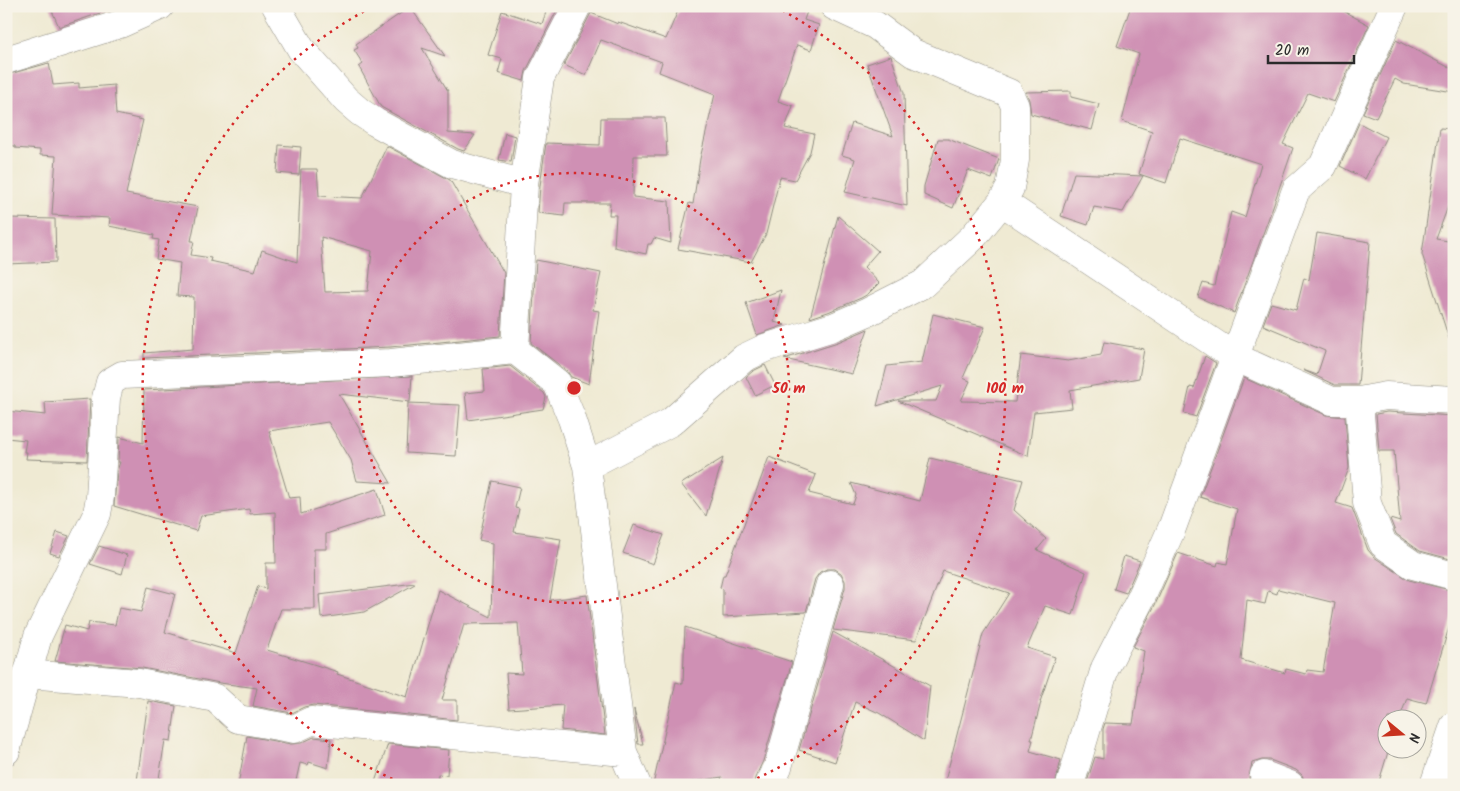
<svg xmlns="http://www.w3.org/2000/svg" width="1460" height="791" font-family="Kalam,sans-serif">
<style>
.building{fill:#cf90b4;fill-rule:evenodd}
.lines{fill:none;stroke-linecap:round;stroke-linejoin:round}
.minor-casing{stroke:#8d8a7f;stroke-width:29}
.minor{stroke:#fff;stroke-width:28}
.ring{fill:none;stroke:#d62828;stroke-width:2.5;stroke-dasharray:2.5 5}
.centre{fill:#d62828;stroke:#f7f3e8;stroke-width:2.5}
.ring-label{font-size:15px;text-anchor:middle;font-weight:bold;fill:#d62828;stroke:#f7f3e8;stroke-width:4;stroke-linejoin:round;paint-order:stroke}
</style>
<rect width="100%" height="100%" fill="#f7f3e8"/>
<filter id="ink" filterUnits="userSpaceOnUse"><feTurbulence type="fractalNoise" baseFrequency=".02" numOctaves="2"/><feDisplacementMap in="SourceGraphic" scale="10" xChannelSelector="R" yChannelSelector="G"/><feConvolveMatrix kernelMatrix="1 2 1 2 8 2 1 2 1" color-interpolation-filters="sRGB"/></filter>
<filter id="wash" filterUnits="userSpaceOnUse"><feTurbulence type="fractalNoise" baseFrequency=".0096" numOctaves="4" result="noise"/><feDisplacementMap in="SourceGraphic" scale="20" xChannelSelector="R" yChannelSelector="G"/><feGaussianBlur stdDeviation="1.12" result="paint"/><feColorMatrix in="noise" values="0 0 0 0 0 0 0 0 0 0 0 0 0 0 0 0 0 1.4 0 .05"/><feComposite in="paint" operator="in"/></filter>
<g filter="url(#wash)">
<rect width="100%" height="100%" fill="#efead3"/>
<g id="blocks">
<path class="building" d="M50,6H121L59,27Z
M548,6H559L526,71L524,81L498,73L502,59L488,55L502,11L542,24Z
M680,6H809L804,20L819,25L811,50L797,45L778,101L793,106L785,128L814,134L810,152L795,180L780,177L766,234L751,262L678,249L689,203L693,204L700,159L715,94L659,72L662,62L601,40L586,75L564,65L591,13L618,24V22L666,39Z
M1131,6H1334L1369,25L1334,102L1308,93L1283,144L1293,148L1272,209L1234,313L1198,297L1203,283L1214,286L1231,212L1245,217L1261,164L1180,138L1166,183L1139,174L1152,131L1122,121L1139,54L1117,46Z
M410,7L445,56L422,48L448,91V133L475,135L464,151L458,149L381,107L359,67L363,64L354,50L358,48L356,44Z
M1396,40L1454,70V92L1404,84L1395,79L1376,118L1363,113Z
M891,56L904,93L907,206L845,192L855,159L842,155L852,123L893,136L867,64Z
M49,63L53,85L79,83V88L114,85L116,114L143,120L126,194L198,207L191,241H194L191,255L211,258L210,261L255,271L262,250L297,262L301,169H317L319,196L362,198L387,146L450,180L504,273L500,336L390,347L144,358V353L193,349L194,297L177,296L180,263L156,259L159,240L153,239L154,235L109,226L110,218L52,215L56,156L40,155V150L15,148V146L6,145V75ZM321,237L372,251L368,291L325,292Z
M1071,91V97L1099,104L1092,130L1031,114L1029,100L1026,92Z
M601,118H665L667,156H634L633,197L669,201L671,243L654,238L651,244H648L646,254L614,247L616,215H609L610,203H565L564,216L538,213L540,186L546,143L600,145Z
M1359,123L1386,137L1365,179L1340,166Z
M1440,128L1454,129V190L1436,239L1454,242V338L1449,339L1422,254Z
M505,133L515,136L511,162L499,160Z
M938,139H948L999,159L992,179L968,170L953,208L924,195V186Z
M279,145L301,147L299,175L277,173Z
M1074,173L1143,176L1123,212L1094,207L1088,225L1061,216Z
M838,216L878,251L864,267L879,283L868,294L861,298L828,312L810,318Z
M9,218L55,219L56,262L6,264V237H9Z
M1317,233L1370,242L1358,385H1335L1303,370L1317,375L1325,351L1263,325L1271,303L1296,310L1304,278L1309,280Z
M536,260L601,273L593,310L599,311L589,384L571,377L567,371L531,343Z
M781,290L774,322L785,325L757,335L746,303Z
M933,314L985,327L963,378L970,381L961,401L1015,402L1021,355L1068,361L1101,355L1104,342L1144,349L1139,378L1070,390L1072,408L1034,412L1028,456L898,401H936L942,386L877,406L887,366L922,362Z
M868,329L852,374L784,359L838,342Z
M1205,356L1216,363L1196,417L1184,413L1190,387L1194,388Z
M765,365L775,385L755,395L746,377L753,371Z
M510,366L544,393L546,397L543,409L468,420L465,393L485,391L483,369Z
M412,376L410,402L339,394L391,483L357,481L351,460L328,422L269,431L289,498L300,497L301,514L377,489L385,515L326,534V549H314L315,609H281L267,650L313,664L338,672L337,674L407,697L438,590L491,617L493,543L479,540L492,481L520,487L515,508L519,509L514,532L561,539L550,600L587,595L605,735L561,730L563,705L509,709L506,673L522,674L518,623L464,624L442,700H457V720L313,705L304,707L292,713L253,706L257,688L220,683L142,668L55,661L65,625L87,631L89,622L115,625L119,608L141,612L148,587L175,594L165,632L236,653L258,586L266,589V563H276L275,512L250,514L249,509L201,516L196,531L114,506L117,471L120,462H118L119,437L143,443L144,390Z
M1244,378L1326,415L1345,417L1349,468L1336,503L1352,508L1368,550L1374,557L1409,580L1454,591V611L1426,703L1407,698L1400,718H1388V752L1378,785H1317L1304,780L1302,775L1296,770L1270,760H1262L1252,763L1249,777L1250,785H1086L1095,757L1103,759V729L1105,723L1133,724L1144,651L1133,647L1155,605L1178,553L1217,566L1218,562L1227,564L1237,509L1200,497ZM1278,589L1335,603L1323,672L1307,670L1306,674L1286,669L1285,673L1241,660L1247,600L1265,604L1268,591L1277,594Z
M90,399L87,461L26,459L27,452H24L26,440L6,438V411L46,415L45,402Z
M408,403L460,405L456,456L406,453Z
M1387,412L1454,416V560L1420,551L1396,534L1390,519L1400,522L1394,451H1379L1376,414Z
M769,457L816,475L809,493L853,504L856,495L851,483L920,501L930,458L1023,480L1014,510L1046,539L1037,550L1086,572L1073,615L1045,606L1027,648L1055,657L1040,702H1041L1031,740H1033L1030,751L1061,760L1055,785H944L983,634L1009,593L943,571L916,640L833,630L845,588V581L841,573L835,569H827L820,572L815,579L806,612L723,617V589L720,588L723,575H725Z
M723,458L706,516L681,484Z
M634,525L664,535L653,564L623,553Z
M57,532L69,536L59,556L50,553Z
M99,546L127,555L122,574L90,564Z
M1124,556L1140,561L1126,593L1114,589Z
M415,583V584L364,612L321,618L319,595Z
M685,627L792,662L763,761L755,778L754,785H719L722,777L676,785H653L676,682L683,684Z
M833,632L930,686L924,741L879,713L855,702L835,762L799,750Z
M148,701L176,706L171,741L165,740L158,785L137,781Z
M634,709L643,744H638Z
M247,736L291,744L301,743L314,737L331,739L328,768L309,762L308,765L300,763L295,785H238Z
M388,744L449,750L447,775L438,774L437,785H374Z"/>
</g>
</g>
<g filter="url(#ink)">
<use href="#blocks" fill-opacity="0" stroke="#8d8a7f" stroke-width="1"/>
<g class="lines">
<g class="minor-casing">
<path id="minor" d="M276,6L301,49L346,100L360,112L375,122L452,164L524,184
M6,60L120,24L160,6
M1002,202L1235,357L1332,401H1359L1386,396L1454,400
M515,350L524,184L540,78L577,6
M1359,401L1367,503L1383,544L1413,565L1454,576
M587,466L671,422L744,358L765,348L833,327L868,312L923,284L973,237L1002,202L1010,188L1015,160V106L1009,93L913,53L875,25L834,6
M27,674L139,683L215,698L238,719L294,729L311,721L623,752
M6,751L38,636L97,514L100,497L106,398L110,382L122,375L391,363L515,350L557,383L572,419L587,466L623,752L637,785
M1264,775L1290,785
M769,785L778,767L830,584
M1070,785L1105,668L1141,598L1172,528L1296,190L1323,166L1394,6
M1434,785L1454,726"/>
</g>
<use href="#minor" class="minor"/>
</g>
</g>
<g class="ring">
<circle cx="574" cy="388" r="215"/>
<path d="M406 785A431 431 0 0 1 372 7M776 7A431 431 0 0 1 742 785"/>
</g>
<circle cx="574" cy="388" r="8" class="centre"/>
<g class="ring-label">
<text x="789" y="393">50 m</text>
<text x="1005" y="393">100 m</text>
</g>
<rect width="1460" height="791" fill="none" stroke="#f7f3e8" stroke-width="25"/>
<g transform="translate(1402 734) rotate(108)"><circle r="24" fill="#f7f3e8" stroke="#a5a39c"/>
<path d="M0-4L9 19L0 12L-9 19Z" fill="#c8321e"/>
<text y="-8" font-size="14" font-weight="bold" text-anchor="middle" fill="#2b2b2b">N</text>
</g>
<path d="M1268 55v8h86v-8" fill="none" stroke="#2b2b2b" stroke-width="2.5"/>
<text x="1275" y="55" font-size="15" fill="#2b2b2b" stroke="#f7f3e8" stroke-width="4" paint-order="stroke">20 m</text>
</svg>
